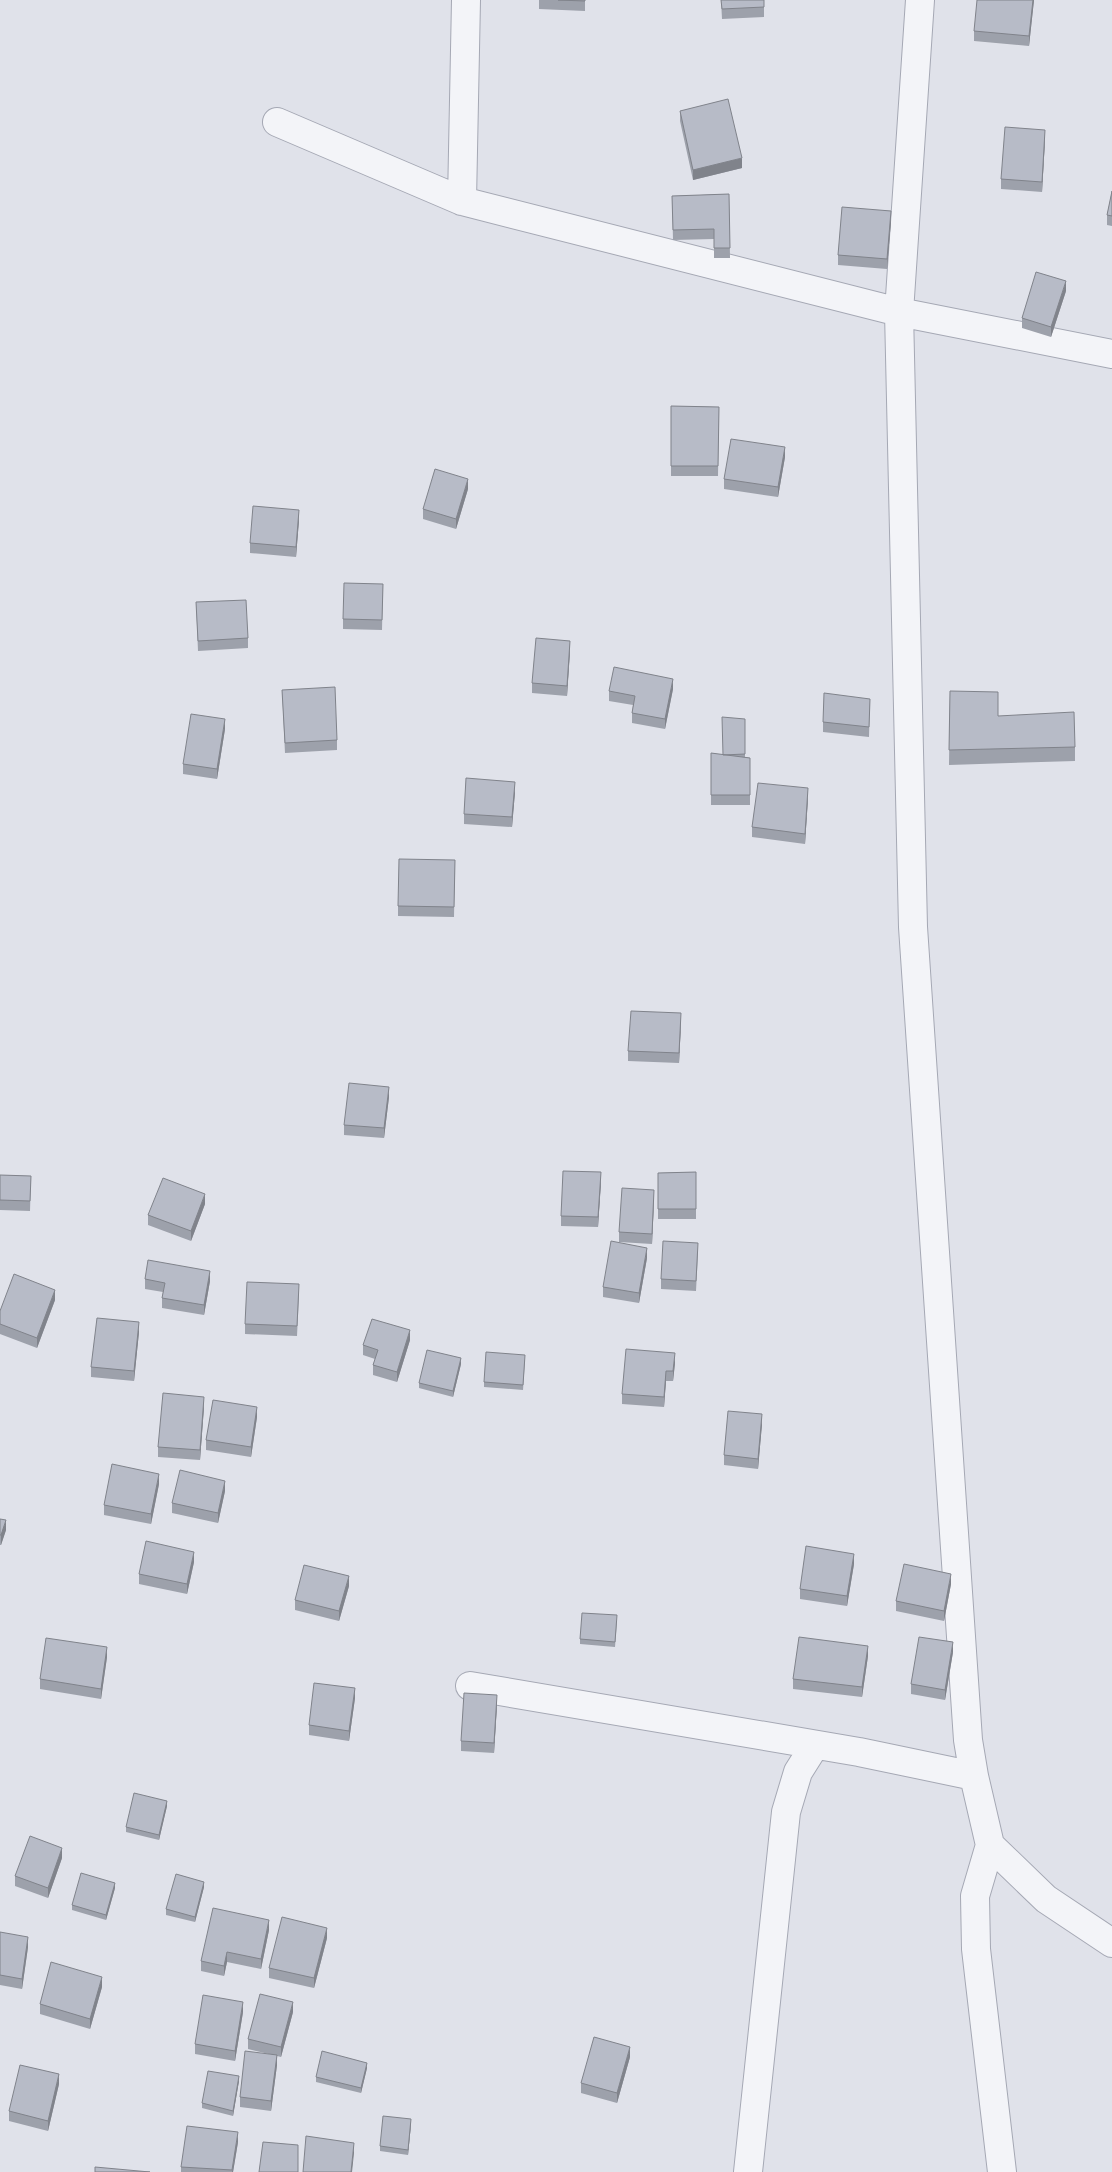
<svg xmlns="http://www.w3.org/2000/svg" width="1112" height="2172" font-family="Arial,sans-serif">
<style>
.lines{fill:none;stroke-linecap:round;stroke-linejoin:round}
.minor-casing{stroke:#a5a8b4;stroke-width:30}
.minor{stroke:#f3f4f8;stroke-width:28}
.wall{fill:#9da1ab}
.shaded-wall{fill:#80838b}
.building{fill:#b7bbc7;stroke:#80838b}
</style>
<rect width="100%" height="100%" fill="#e0e2ea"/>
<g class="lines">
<g class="minor-casing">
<path id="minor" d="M920,0L899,312L913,927L968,1740L974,1776L990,1845L1046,1899L1112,1943
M277,122L462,201L899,312L1112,354
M462,201L466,0
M470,1686L859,1752L974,1776
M990,1845L975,1896L976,1949L1002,2172
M748,2172L786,1812L798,1772L815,1745"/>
</g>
<use href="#minor" class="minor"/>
</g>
<path class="wall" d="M539,0H585V11L539,9Z
M721,0H764V17L722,19Z
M1034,0L1029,46L974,41V31Z
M680,111L742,168L693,180L680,121Z
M1045,140L1042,192L1001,189V179Z
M1112,191V226L1107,225V215Z
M729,194L730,258H714V239L673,240L672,196Z
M891,221L887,269L838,265V255Z
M1066,291L1051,337L1022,328V318Z
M671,406L719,407L718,476H671Z
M785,457L778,497L724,489V479Z
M468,489L456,529L423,519V509Z
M299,520L296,557L250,553V543Z
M383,584L382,630L343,629V619Z
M196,602L248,638V648L198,651Z
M570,651L567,696L532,693V683Z
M673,689L665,729L632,723V713L633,705L609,701V691Z
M282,690L337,740V750L285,753Z
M950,691L998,716L1075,747V761L949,765Z
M870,699L869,737L823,732V722Z
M745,719V757L750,758V805H711V753L723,755Z
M225,729L217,779L183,774V764Z
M515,792L512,827L464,824V814Z
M808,798L805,844L752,837V827Z
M455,860L454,917L398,916V906Z
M681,1023L679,1063L628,1061V1051Z
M389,1097L384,1138L344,1135V1125Z
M696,1172V1219H658V1173Z
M0,1175L31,1176L30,1211L0,1210Z
M601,1182L598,1227L561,1226V1216Z
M654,1200L652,1244L619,1242V1232Z
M205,1204L191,1241L148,1225V1215Z
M698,1253L696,1291L661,1289V1279Z
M647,1258L639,1303L603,1297V1287Z
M145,1279L210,1281L204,1315L162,1308V1298L163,1292L145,1289Z
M299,1294L297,1336L245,1334V1324Z
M55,1300L37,1348L0,1334V1311Z
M139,1332L134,1381L91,1377V1367Z
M410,1340L397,1382L373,1375V1365L375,1359L363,1355V1345Z
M525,1360L523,1390L484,1387V1382Z
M675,1363L673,1381H666L664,1407L622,1404V1394Z
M461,1364L453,1397L419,1388V1383Z
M204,1407L200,1460L158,1457V1447Z
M257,1417L251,1457L206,1450V1440Z
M762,1424L758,1469L724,1465V1455Z
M159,1484L151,1524L104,1515V1505Z
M225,1491L218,1523L172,1513V1503Z
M0,1519L6,1530L1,1545H0Z
M194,1562L187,1594L139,1584V1574Z
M854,1564L847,1606L800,1599V1589Z
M951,1584L944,1621L896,1611V1601Z
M349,1586L339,1621L295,1610V1600Z
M617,1621L615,1647L580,1644V1639Z
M953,1652L945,1700L911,1694V1684Z
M868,1656L862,1697L793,1689V1679Z
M107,1657L101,1699L40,1689V1679Z
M355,1698L349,1741L309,1735V1725Z
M497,1705L494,1753L461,1751V1741Z
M167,1806L159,1840L126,1832V1827Z
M62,1858L48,1898L15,1886V1876Z
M204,1887L195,1922L166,1915V1909Z
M115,1888L106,1920L72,1910V1905Z
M269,1930L261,1969L227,1962L224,1976L201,1971V1961Z
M0,1932L28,1947L22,1989L0,1985Z
M327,1938L314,1988L269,1978V1968Z
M102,1987L90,2029L40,2014V2004Z
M243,2012L235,2061L195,2054V2044Z
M293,2012L281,2057L277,2056V2065L271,2111L240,2107V2097L273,2055L248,2049V2039Z
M630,2057L617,2103L581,2093V2083Z
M367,2068L361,2093L316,2082V2077Z
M239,2081L233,2116L202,2108V2103Z
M59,2084L48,2131L9,2121V2111Z
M411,2124L408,2155L380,2151V2146Z
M238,2142L233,2172H181V2167Z"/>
<path class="shaded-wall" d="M1033,0H1034L1029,46V36Z
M1045,130V140L1042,192V182Z
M742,158V168L693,180V170Z
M891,211V221L887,269V259Z
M1066,281V291L1051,337V327Z
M785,447V457L778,497V487Z
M468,479V489L456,529V519Z
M299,510V520L296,557V547Z
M570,641V651L567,696V686Z
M673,679V689L665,729V719Z
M225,719V729L217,779V769Z
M515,782V792L512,827V817Z
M808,788V798L805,844V834Z
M681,1013V1023L679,1063V1053Z
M389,1087V1097L384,1138V1128Z
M601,1172V1182L598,1227V1217Z
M654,1190V1200L652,1244V1234Z
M205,1194V1204L191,1241V1231Z
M647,1248V1258L639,1303V1293Z
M210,1271V1281L204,1315V1305Z
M55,1290V1300L37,1348V1338Z
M139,1322V1332L134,1381V1371Z
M410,1330V1340L397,1382V1372Z
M675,1353V1363L673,1381V1371Z
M461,1358V1364L453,1397V1391Z
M666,1371V1381L664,1407V1397Z
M204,1397V1407L200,1460V1450Z
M257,1407V1417L251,1457V1447Z
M762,1414V1424L758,1469V1459Z
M159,1474V1484L151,1524V1514Z
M225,1481V1491L218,1523V1513Z
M6,1520V1530L1,1545V1535Z
M194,1552V1562L187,1594V1584Z
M854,1554V1564L847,1606V1596Z
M951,1574V1584L944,1621V1611Z
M349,1576V1586L339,1621V1611Z
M953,1642V1652L945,1700V1690Z
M868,1646V1656L862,1697V1687Z
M107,1647V1657L101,1699V1689Z
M355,1688V1698L349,1741V1731Z
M497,1695V1705L494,1753V1743Z
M167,1801V1806L159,1840V1835Z
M62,1848V1858L48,1898V1888Z
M204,1882V1887L195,1922V1917Z
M115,1883V1888L106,1920V1915Z
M269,1920V1930L261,1969V1959Z
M327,1928V1938L314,1988V1978Z
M28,1937V1947L22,1989V1979Z
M227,1952V1962L224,1976V1966Z
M102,1977V1987L90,2029V2019Z
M243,2002V2012L235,2061V2051Z
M293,2002V2012L281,2057V2047Z
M630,2047V2057L617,2103V2093Z
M277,2055V2065L271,2111V2101Z
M367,2063V2068L361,2093V2088Z
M59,2074V2084L48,2131V2121Z
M239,2076V2081L233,2116V2111Z
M411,2119V2124L408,2155V2150Z
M238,2132V2142L233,2172H232Z
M354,2143V2153L352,2172H351Z"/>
<path class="building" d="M558,0H585V1Z
M721,0H764V7L722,9Z
M977,0H1033L1029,36L974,31Z
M728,99L742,158L693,170L680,111Z
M1005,127L1045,130L1042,182L1001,179Z
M1112,191V216L1107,215Z
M729,194L730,248H714V229L673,230L672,196Z
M842,207L891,211L887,259L838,255Z
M1036,272L1066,281L1051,327L1022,318Z
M671,406L719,407L718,466H671Z
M731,439L785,447L778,487L724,479Z
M435,469L468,479L456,519L423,509Z
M253,506L299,510L296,547L250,543Z
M344,583L383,584L382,620L343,619Z
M246,600L248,638L198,641L196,602Z
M536,638L570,641L567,686L532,683Z
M614,667L673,679L665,719L632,713L635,696L609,691Z
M335,687L337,740L285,743L282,690Z
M950,691L998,692V716L1074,712L1075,747L949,750Z
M824,693L870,699L869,727L823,722Z
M191,714L225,719L217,769L183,764Z
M722,717L745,719V754L723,755Z
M711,753L750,758V795H711Z
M466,778L515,782L512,817L464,814Z
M758,783L808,788L805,834L752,827Z
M399,859L455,860L454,907L398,906Z
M631,1011L681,1013L679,1053L628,1051Z
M349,1083L389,1087L384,1128L344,1125Z
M563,1171L601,1172L598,1217L561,1216Z
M696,1172V1209H658V1173Z
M0,1175L31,1176L30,1201L0,1200Z
M163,1178L205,1194L191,1231L148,1215Z
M622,1188L654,1190L652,1234L619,1232Z
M611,1241L647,1248L639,1293L603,1287Z
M663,1241L698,1243L696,1281L661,1279Z
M148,1260L210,1271L204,1305L162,1298L165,1283L145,1279Z
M14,1274L55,1290L37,1338L0,1324V1311Z
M247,1282L299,1284L297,1326L245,1324Z
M97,1318L139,1322L134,1371L91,1367Z
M372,1319L410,1330L397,1372L373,1365L378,1350L363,1345Z
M626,1349L675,1353L673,1371H666L664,1397L622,1394Z
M427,1350L461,1358L453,1391L419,1383Z
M486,1352L525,1355L523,1385L484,1382Z
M163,1393L204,1397L200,1450L158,1447Z
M213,1400L257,1407L251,1447L206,1440Z
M728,1411L762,1414L758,1459L724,1455Z
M112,1464L159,1474L151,1514L104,1505Z
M180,1470L225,1481L218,1513L172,1503Z
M0,1519L6,1520L1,1535H0Z
M146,1541L194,1552L187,1584L139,1574Z
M806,1546L854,1554L847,1596L800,1589Z
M904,1564L951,1574L944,1611L896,1601Z
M304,1565L349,1576L339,1611L295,1600Z
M582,1613L617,1615L615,1642L580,1639Z
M799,1637L868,1646L862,1687L793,1679Z
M919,1637L953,1642L945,1690L911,1684Z
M46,1638L107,1647L101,1689L40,1679Z
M314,1683L355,1688L349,1731L309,1725Z
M464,1693L497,1695L494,1743L461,1741Z
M134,1793L167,1801L159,1835L126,1827Z
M30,1836L62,1848L48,1888L15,1876Z
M81,1873L115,1883L106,1915L72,1905Z
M176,1874L204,1882L195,1917L166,1909Z
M213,1908L269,1920L261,1959L227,1952L224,1966L201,1961Z
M282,1917L327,1928L314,1978L269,1968Z
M0,1932L28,1937L22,1979L0,1975Z
M51,1962L102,1977L90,2019L40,2004Z
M260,1994L293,2002L281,2047L248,2039Z
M203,1995L243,2002L235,2051L195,2044Z
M594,2037L630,2047L617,2093L581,2083Z
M245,2051L277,2055L271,2101L240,2097Z
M322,2051L367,2063L361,2088L316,2077Z
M20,2065L59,2074L48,2121L9,2111Z
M208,2071L239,2076L233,2111L202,2103Z
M383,2116L411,2119L408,2150L380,2146Z
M187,2126L238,2132L232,2170L181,2167Z
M306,2136L354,2143L351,2172H303Z
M263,2142L298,2145V2172H259Z
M95,2167L150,2172H95Z"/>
</svg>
